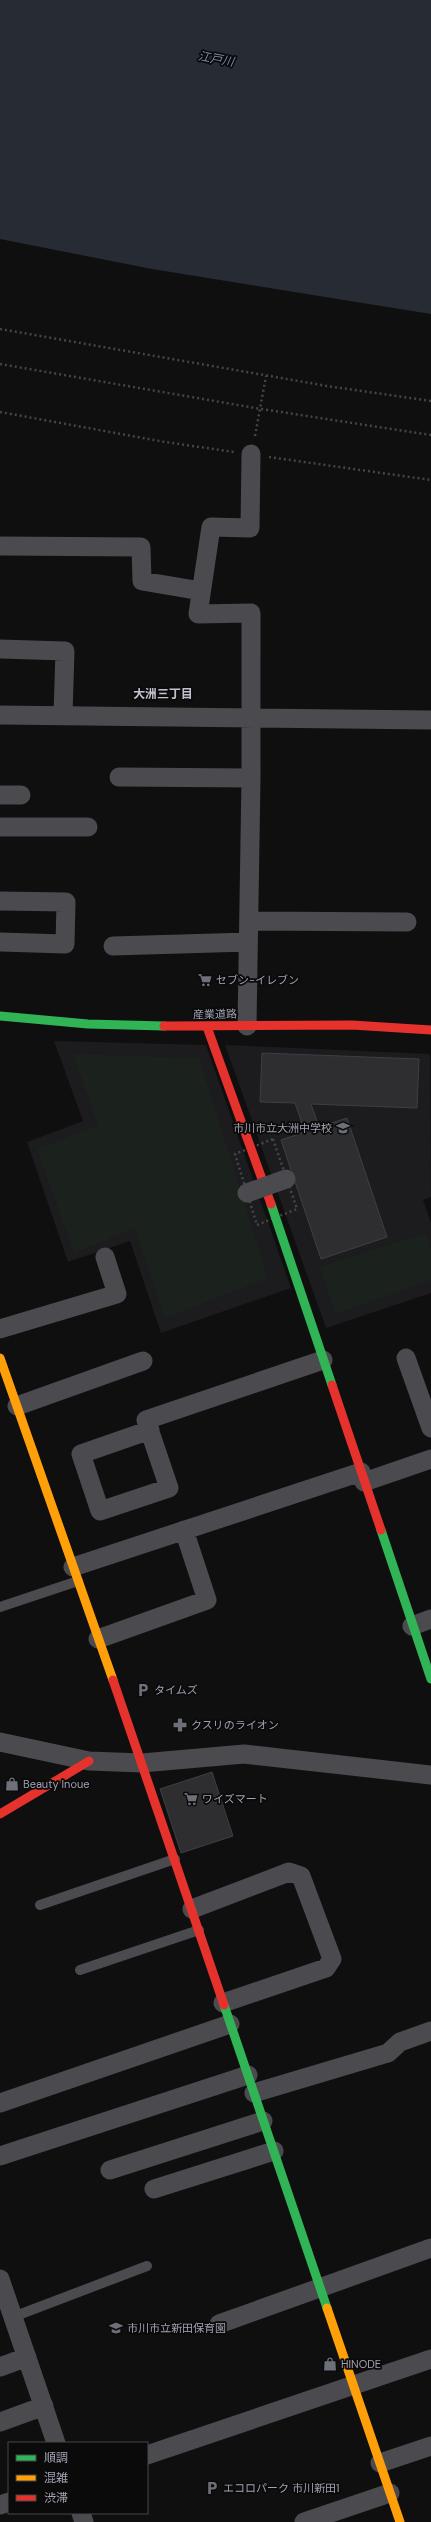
<svg xmlns="http://www.w3.org/2000/svg" width="431" height="2522" font-family="'DM Sans','Noto Sans JP',sans-serif">
<style>
.built{fill:#1c1c1e}
.green{fill:#1b211d}
.water{fill:#272c34}
.building{fill:#2e2e30;stroke:#3e3f44}
.lines{fill:none;stroke-linecap:round;stroke-linejoin:round}
.path{stroke:#45454a;stroke-width:2.5;stroke-dasharray:2 3;stroke-linecap:butt}
.lane{stroke:#4a4a4f;stroke-width:10}
.street{stroke:#4a4a4f;stroke-width:19}
.fast{stroke:#30b455;stroke-width:9}
.slow{stroke:#ff9f0a;stroke-width:9}
.jam{stroke:#e5322d;stroke-width:9}
.street-bridge{stroke:#4a4a4f;stroke-width:19}
.labels{text-anchor:middle;stroke-width:3.5;stroke-linejoin:round;paint-order:stroke}
.poi-label{font-size:11px;fill:#a0a2b1;stroke:#0a0a0b;text-anchor:start}
.street-label{font-size:11px;fill:#a0a2b1;stroke:#0a0a0b}
.water-label{font-size:12px;font-style:italic;fill:#778bac;stroke:#0a0a0b}
.neighbourhood-label{font-size:12px;font-weight:bold;fill:#c1c2cd;stroke:#0a0a0b}
</style>
<rect width="100%" height="100%" fill="#0f0f10"/>
<path class="built" d="M54,1041L206,1045L291,1288L161,1333L130,1241L68,1262L27,1142L83,1121Z
M225,1045L430,1054L431,1197L423,1200L431,1223V1293L326,1328Z"/>
<path class="green" d="M73,1054L199,1058L268,1278L165,1318L135,1228L74,1253L37,1149L98,1125Z
M426,1233L431,1250V1280L336,1314L319,1267Z"/>
<path class="water" d="M0,0H431V314L152,269L0,239Z"/>
<path class="building" d="M262,1053L419,1059L417,1108L311,1104L319,1127L347,1118L387,1237L321,1259L281,1140L305,1132L295,1103L260,1102Z
M212,1772L233,1836L181,1853L160,1789Z"/>
<g class="lines">
<path class="path" d="M0,329L327,386L431,401
M0,364L261,409L431,435
M0,412L165,442L234,452
M255,436L266,376
M269,457L431,480
M273,1139L297,1209L257,1225L235,1154Z"/>
<path class="lane" d="M0,1607L78,1581
M40,1905L175,1859
M80,1970L199,1930
M13,2317L147,2266"/>
<path class="street" d="M0,546L141,547L142,581L201,591
M0,649L65,651L63,715
M0,715L431,720
M119,777L251,778
M0,795H21
M0,827H88
M0,901L66,902L65,944L0,942
M249,921L407,922
M113,946L248,942
M247,1026L251,778V613L198,614L211,527L250,528L251,454
M0,1329L117,1294L105,1257
M406,1358L431,1428
M17,1406L143,1361
M150,1430L81,1454L100,1511L169,1488L146,1420L323,1360
M364,1482L431,1459
M73,1567L361,1472
M412,1626L431,1619
M98,1639L207,1600L184,1530
M0,1742L89,1761L142,1763L244,1754L431,1775
M192,1909L289,1872L301,1876L332,1959L326,1968L223,2003
M254,2093L388,2053L400,2042L431,2031
M0,2103L230,2024
M0,2156L248,2075
M110,2170L263,2121
M154,2189L274,2151
M0,2279L56,2443
M219,2324L431,2248
M0,2367L27,2357
M0,2422L44,2406
M147,2455L431,2359
M380,2463L431,2446
M0,2505L9,2502
M81,2513L84,2522
M304,2522L390,2493"/>
<path class="fast" d="M0,1016L88,1024L164,1026
M271,1204L332,1385
M381,1530L431,1679
M224,2005L327,2308"/>
<path class="slow" d="M0,1358L113,1680
M327,2308L400,2522"/>
<path class="jam" d="M164,1026L352,1025L431,1030
M207,1027L271,1204
M332,1385L381,1530
M113,1680L224,2005
M0,1814L89,1761"/>
<path class="street-bridge" d="M247,1193L286,1179"/>
</g>
<defs>
<g id="supermarket-bare" transform="scale(1.08)"><path d="M-6-5.5h2.5l.6 2H6L4.5 2H-2.5L-4.4-4H-6ZM-1.5 3.2a1.3 1.3 0 1 0 .1 0ZM3 3.2a1.3 1.3 0 1 0 .1 0Z" fill="#6d6f79" stroke="#0a0a0b" stroke-width="2.5" paint-order="stroke"/></g>
<g id="school-bare" transform="scale(1.08)"><path d="M0-5L7-2L0 1L-7-2ZM-4 1L0 2.5L4 1V4Q0 6-4 4Z" fill="#6d6f79" stroke="#0a0a0b" stroke-width="2.5" paint-order="stroke"/></g>
<g id="parking-bare" transform="scale(1.08)"><path d="M-3.5-5.5H1a3.5 3.5 0 0 1 0 7H-1V5.5H-3.5ZM-1-3.4V-.6H.8a1.4 1.4 0 0 0 0-2.8Z" fill="#6d6f79" stroke="#0a0a0b" stroke-width="2.5" paint-order="stroke"/></g>
<g id="pharmacy-bare" transform="scale(1.08)"><path d="M-2-6h4v4h4v4h-4v4h-4v-4h-4v-4h4Z" fill="#6d6f79" stroke="#0a0a0b" stroke-width="2.5" paint-order="stroke"/></g>
<g id="shop-bare" transform="scale(1.08)"><path d="M-5-2.5h2.3a2.7 3.5 0 0 1 5.4 0H5L5.5 6h-11ZM-1.5-2.5h3a1.5 2.3 0 0 0-3 0Z" fill="#6d6f79" stroke="#0a0a0b" stroke-width="2.5" paint-order="stroke"/></g>
</defs>
<g fill-rule="evenodd">
<use href="#supermarket-bare" x="205" y="980"/>
<use href="#school-bare" x="343" y="1128"/>
<use href="#parking-bare" x="143" y="1690"/>
<use href="#pharmacy-bare" x="180" y="1725"/>
<use href="#shop-bare" x="12" y="1784"/>
<use href="#supermarket-bare" x="191" y="1799"/>
<use href="#school-bare" x="116" y="2328"/>
<use href="#shop-bare" x="330" y="2364"/>
<use href="#parking-bare" x="212" y="2488"/>
</g>
<g class="labels">
<g class="poi-label">
<text x="216" y="984">セブン-イレブン</text>
<text x="332" y="1132" text-anchor="end">市川市立大洲中学校</text>
<text x="154" y="1694">タイムズ</text>
<text x="191" y="1729">クスリのライオン</text>
<text x="23" y="1788">Beauty Inoue</text>
<text x="202" y="1803">ワイズマート</text>
<text x="127" y="2332">市川市立新田保育園</text>
<text x="341" y="2368">HINODE</text>
<text x="223" y="2492">エコロパーク 市川新田1</text>
</g>
<g class="street-label">
<text transform="translate(215 1014) rotate(-1)" y="4">産業道路</text>
</g>
<g class="water-label">
<text transform="translate(216 59) rotate(10)" y="4">江戸川</text>
</g>
<g class="neighbourhood-label">
<text x="163" y="698">大洲三丁目</text>
</g>
</g>
<rect x="8" y="2442" width="140" height="72" fill="#0a0a0b" stroke="#46474d"/>
<rect x="16" y="2455" width="20" height="6" fill="#30b455" stroke="#46474d"/>
<text x="44" y="2462" font-size="12" fill="#a0a2b1">順調</text>
<rect x="16" y="2475" width="20" height="6" fill="#ff9f0a" stroke="#46474d"/>
<text x="44" y="2482" font-size="12" fill="#a0a2b1">混雑</text>
<rect x="16" y="2495" width="20" height="6" fill="#e5322d" stroke="#46474d"/>
<text x="44" y="2502" font-size="12" fill="#a0a2b1">渋滞</text>
</svg>
